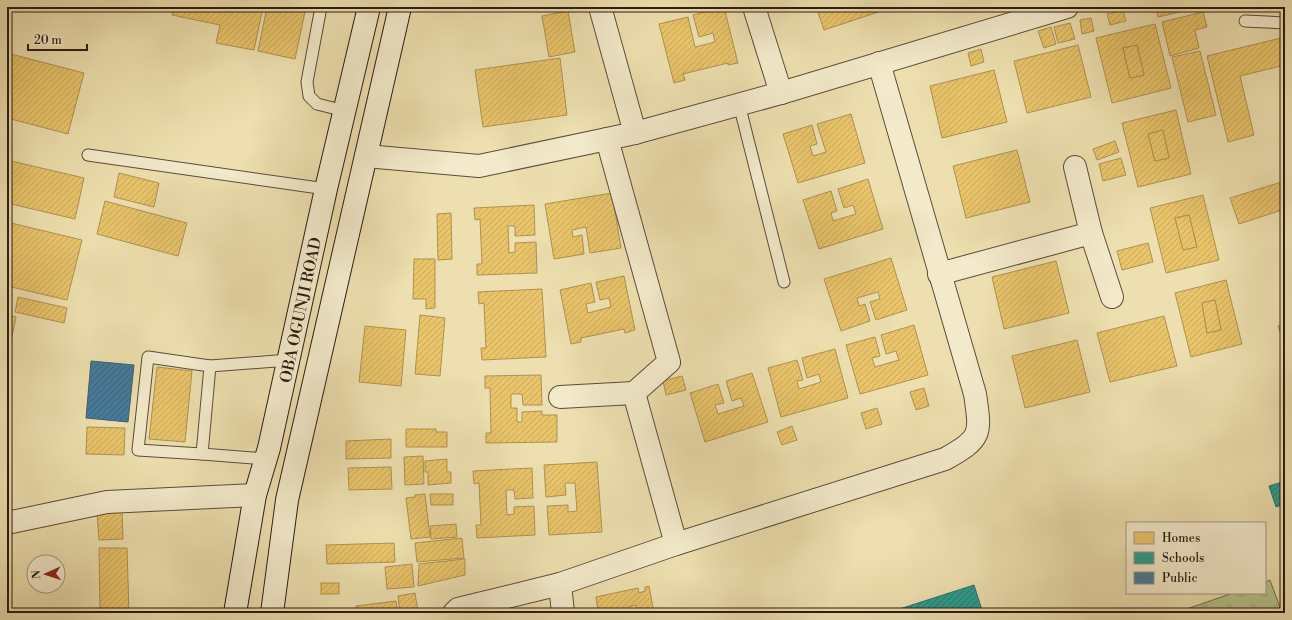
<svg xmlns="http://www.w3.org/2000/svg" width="1292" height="620" viewBox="0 0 1292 620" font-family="'Libre Bodoni',serif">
<defs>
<pattern id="grass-tufts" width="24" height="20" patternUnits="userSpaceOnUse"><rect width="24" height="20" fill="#b5c28c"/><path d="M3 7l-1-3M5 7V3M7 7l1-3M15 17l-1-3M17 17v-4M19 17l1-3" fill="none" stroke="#9ca678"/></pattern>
<pattern id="homes-hatch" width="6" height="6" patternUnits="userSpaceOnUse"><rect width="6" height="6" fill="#e9c46a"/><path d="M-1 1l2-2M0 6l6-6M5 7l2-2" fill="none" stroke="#c8a85b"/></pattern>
<pattern id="schools-hatch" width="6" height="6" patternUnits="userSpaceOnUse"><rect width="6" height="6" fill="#2a9d8f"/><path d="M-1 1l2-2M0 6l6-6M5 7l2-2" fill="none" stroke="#247f74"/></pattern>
<pattern id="public-hatch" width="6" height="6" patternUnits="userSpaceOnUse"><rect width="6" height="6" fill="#457b9d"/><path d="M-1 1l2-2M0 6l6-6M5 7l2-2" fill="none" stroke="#3a647f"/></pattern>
</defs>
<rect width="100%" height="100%" fill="#eddfaf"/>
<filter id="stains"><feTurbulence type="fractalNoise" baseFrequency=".005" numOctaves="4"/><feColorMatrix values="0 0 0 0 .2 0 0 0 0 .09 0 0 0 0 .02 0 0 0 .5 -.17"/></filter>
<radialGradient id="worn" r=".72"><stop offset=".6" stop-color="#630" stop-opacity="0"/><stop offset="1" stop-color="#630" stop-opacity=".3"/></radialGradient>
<!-- grass -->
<path fill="url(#grass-tufts)" stroke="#706e50" d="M1270,580l12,33h-107l58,-20h32v-11z"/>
<!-- homes -->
<g fill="url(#homes-hatch)" stroke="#b09150" fill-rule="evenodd">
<path d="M174,7h89l-9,43 -38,-7 4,-18 -48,-10z"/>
<path d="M267,7h39l-11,52 -37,-8z"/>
<path d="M724,7l14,56 -10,2v-2l-45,11 2,6 -11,3 -15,-59 29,-7 7,30 20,-5 -2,-9 -14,4 -6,-22z"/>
<path d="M816,7h73l1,1 -66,22z"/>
<path d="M1156,7h39l1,1 -38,9z"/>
<path d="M1123,10l3,11 -16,4 -3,-11z"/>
<path d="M568,11l7,41 -26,5 -7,-41z"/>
<path d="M1203,12l4,15 -12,3 4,18 -29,8 -8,-34z"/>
<path d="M1091,18l3,13 -12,3 -2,-14z"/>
<path d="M1070,23l5,16 -17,4 -4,-16z"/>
<path d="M1155,24l16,64 -59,15 -16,-65zM1137,45l7,30 -14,3 -7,-30z"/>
<path d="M1051,27l5,17 -12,4 -6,-17z"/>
<path d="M1285,37v28l-45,11 14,59 -26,7 -21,-86z"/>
<path d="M1078,45l13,52 -64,16 -13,-52z"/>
<path d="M1137,45l7,30 -14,3 -7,-30z"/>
<path d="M981,49l3,13 -13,4 -3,-13z"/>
<path d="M1200,51l16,64 -28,7 -16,-65z"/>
<path d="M7,53l77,20 -16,61 -61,-16z"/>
<path d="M560,58l7,57 -84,12 -8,-57z"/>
<path d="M994,70l13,52 -65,16 -12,-52z"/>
<path d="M1176,110l15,64 -53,13 -16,-64zM1163,130l6,28 -14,3 -7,-27z"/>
<path d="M851,114l14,49 -67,20 -15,-49 29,-9 5,19 -7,2 3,10 13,-4 -9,-28z"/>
<path d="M1163,130l6,28 -14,3 -7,-27z"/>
<path d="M1115,141l4,11 -22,8 -4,-11z"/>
<path d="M1017,150l13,52 -64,16 -13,-52z"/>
<path d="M1121,158l5,17 -23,6 -4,-17z"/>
<path d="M7,160l77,18 -9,41 -68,-16z"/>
<path d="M119,173l40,10 -5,24 -40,-10z"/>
<path d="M868,179l15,50 -64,20 -16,-49 28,-9 6,20 -6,2 2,8 23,-7 -3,-9 -9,3 -6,-19z"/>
<path d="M1285,181v28l-46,15 -9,-26z"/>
<path d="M612,193l9,55 -31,5 -4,-26 -14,3 1,7 9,-2 2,19 -30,5 -9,-55z"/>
<path d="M1203,195l16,65 -53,13 -16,-65zM1189,215l8,32 -14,3 -8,-32z"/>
<path d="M105,201l82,22 -9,33 -81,-22z"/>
<path d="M534,205l1,30 -20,1v-10h-7l1,27 6,-1v-9l21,-1 1,31 -60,2v-11h5l-2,-45 -5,1 -1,-12z"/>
<path d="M451,213l1,46 -14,1 -1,-46z"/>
<path d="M1189,215l8,32 -14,3 -8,-32z"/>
<path d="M7,222l75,18 -15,60 -60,-14z"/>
<path d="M1148,243l5,19 -31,8 -5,-19z"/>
<path d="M891,258l16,52 -31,10 -6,-18 10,-3 -2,-7 -21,6 2,8 6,-2 5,17 -29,10 -17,-52z"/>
<path d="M414,259h21v49l-9,1v-10h-13z"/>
<path d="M1056,261l13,52 -65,16 -12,-52z"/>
<path d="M624,276l11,54 -10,3 -1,-4 -43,9v4l-10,2 -11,-54 31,-7 4,19 -9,2 2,9 23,-6 -2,-9 -9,2 -4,-18z"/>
<path d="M1226,280l16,64 -51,13 -16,-64zM1215,300l6,30 -14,3 -5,-30z"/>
<path d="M542,289l4,68 -64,3 -1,-12h5l-2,-45 -5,1 -1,-12z"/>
<path d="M18,297l49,11 -3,15 -49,-11z"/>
<path d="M1215,300l6,30 -14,3 -5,-30z"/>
<path d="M7,315l9,2 -8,39h-1z"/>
<path d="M420,315l25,3 -5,58 -25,-2z"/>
<path d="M1164,316l13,50 -67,16 -13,-49z"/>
<path d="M1285,324v23l-7,-21z"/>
<path d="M914,325l14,50 -68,19 -14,-49 29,-8 5,19 -8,2 3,9 24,-7 -3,-9 -10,3 -5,-19z"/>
<path d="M365,326l41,4 -5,56 -42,-4z"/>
<path d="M1077,340l13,52 -65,16 -13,-52z"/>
<path d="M835,349l13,49 -67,19 -13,-49 29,-8 6,20 -6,1 2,8 22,-7 -2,-8 -12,4 -5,-20z"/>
<path d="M157,367l35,4 -7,71 -36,-3z"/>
<path d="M752,373l16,49 -63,20 -15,-49 28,-9 6,19 -9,2 3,9 26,-8 -3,-8 -9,3 -6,-20z"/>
<path d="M541,375l1,30h-19l-1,-11h-11v14h6v14h5v-10l20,-1v4h15v27l-71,1v-10h5l-1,-45h-5v-12z"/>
<path d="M682,376l4,14 -20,5 -3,-14z"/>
<path d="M924,388l5,18 -13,4 -6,-18z"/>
<path d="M877,408l5,16 -16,5 -5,-16z"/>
<path d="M792,426l5,14 -15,5 -5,-13z"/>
<path d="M87,427l38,1 -1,27 -38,-1z"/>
<path d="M406,429h30v3h11v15h-41z"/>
<path d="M391,439v19l-45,1v-18z"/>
<path d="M423,456l1,28 -19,1 -1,-28z"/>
<path d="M447,459v13h4v11l-23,2v-13h-3v-11z"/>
<path d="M597,462l5,70 -53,3 -2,-29 21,-1v7l9,-1 -2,-28h-10l1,12 -20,2 -2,-32z"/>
<path d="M391,467l1,22 -43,1 -1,-22z"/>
<path d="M532,468l1,30 -18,1 -1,-9h-8l1,25 7,-1v-7l20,-1 1,29 -58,3 -1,-13h5l-2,-42 -5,1 -1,-13z"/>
<path d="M425,494l5,43 -19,2 -5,-41 9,-1v-2z"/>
<path d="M430,494h23v11h-22z"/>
<path d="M122,511l1,28 -24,1 -2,-27z"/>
<path d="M456,524l1,13 -26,2 -1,-13z"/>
<path d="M462,538l2,20 -47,4 -2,-19z"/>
<path d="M394,543l1,19 -68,2 -1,-19z"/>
<path d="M99,548h28l2,65h-29z"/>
<path d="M465,559v16l-47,11 1,-22z"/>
<path d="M412,564l2,23 -27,2 -2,-22z"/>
<rect x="321" y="583" width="18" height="11"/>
<path d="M649,586l5,27h-17l-1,-8 -8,2 1,6h-25l-1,-4 -5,1 -2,-13 42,-9 1,5 6,-2v-4z"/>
<path d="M415,593l3,19 -18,1 -2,-17z"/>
<path d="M396,601l2,12h-41l-1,-7z"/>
</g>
<!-- schools -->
<g fill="url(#schools-hatch)" stroke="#2b766a">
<path d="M1285,481v23l-9,3 -7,-21z"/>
<path d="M974,585l9,28h-96z"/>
</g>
<!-- public -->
<path fill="url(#public-hatch)" stroke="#3e5e74" d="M91,361l43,4 -6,57 -42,-4z"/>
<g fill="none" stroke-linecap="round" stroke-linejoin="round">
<!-- service casing -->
<g stroke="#5c4c3b" stroke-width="13">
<g id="service">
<path d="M321,7l-14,75 2,14 8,8 28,7"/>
<path d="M1245,21l40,2"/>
<path d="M739,104l45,178"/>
<path d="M88,155l238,34"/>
<path d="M202,454l-64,-4 10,-93 62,9"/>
<path d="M266,459l-64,-5 8,-88 79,-6"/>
</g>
</g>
<!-- minor casing -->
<g stroke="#5c4c3b" stroke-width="24">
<g id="minor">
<path d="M600,7l35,126"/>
<path d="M754,7l27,86"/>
<path d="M607,139l62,223 -35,31"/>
<path d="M366,156l113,10 128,-27 28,-6 146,-40 286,-86"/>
<path d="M1075,167l16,66 21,64"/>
<path d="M939,274l152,-41"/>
<path d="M560,397l74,-4 42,151"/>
<path d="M7,523l100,-21 148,-7"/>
<path d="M560,584l3,29"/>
<path d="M454,613l4,-4 102,-25 116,-40 269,-85c37,-21 36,-24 30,-65l-96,-331"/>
</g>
</g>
<!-- secondary casing -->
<g stroke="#2c1b14" stroke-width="24">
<g id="secondary">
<path d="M235,613l20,-118 14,-47 57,-259 43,-182"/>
<path d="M272,613l15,-113 113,-493"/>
</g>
</g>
<!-- service -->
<use href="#service" stroke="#f3eacb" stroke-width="11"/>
<!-- minor -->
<use href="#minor" stroke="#f3eacb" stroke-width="22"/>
<!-- secondary -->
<use href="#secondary" stroke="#f3eacb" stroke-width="22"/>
</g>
<g text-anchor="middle" stroke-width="4" stroke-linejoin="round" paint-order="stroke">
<!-- street labels -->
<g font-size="16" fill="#2c1b14" stroke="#f3eacb">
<text transform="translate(300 310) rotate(-78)" y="6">OBA OGUNJI ROAD</text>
</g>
</g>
<!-- margin -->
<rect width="1292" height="620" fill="none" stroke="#eddfaf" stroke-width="24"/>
<rect x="8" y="8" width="1276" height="604" fill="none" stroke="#2c1b14" stroke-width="2"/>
<rect x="12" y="12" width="1268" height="596" fill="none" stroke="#2c1b14"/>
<!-- legend -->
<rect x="1126" y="522" width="140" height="72" fill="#f3eacb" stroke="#a39782"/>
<rect x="1134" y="532" width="20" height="12" fill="#e9c46a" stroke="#a39782"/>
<text x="1162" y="542" font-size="12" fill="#2c1b14">Homes</text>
<rect x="1134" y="552" width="20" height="12" fill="#2a9d8f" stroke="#a39782"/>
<text x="1162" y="562" font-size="12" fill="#2c1b14">Schools</text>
<rect x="1134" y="572" width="20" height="12" fill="#457b9d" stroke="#a39782"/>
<text x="1162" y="582" font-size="12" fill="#2c1b14">Public</text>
<!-- north arrow -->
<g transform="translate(46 574) rotate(267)"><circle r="19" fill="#f3eacb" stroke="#a39782"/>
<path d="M0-3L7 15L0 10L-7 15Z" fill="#8f2418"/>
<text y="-6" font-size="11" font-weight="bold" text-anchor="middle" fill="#2c1b14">N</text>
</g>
<!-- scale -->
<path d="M28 44v6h59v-6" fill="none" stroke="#2c1b14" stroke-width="2"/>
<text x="34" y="44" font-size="12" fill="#2c1b14" stroke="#f3eacb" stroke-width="3" paint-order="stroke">20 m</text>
<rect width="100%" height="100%" filter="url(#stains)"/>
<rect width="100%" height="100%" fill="url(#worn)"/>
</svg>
